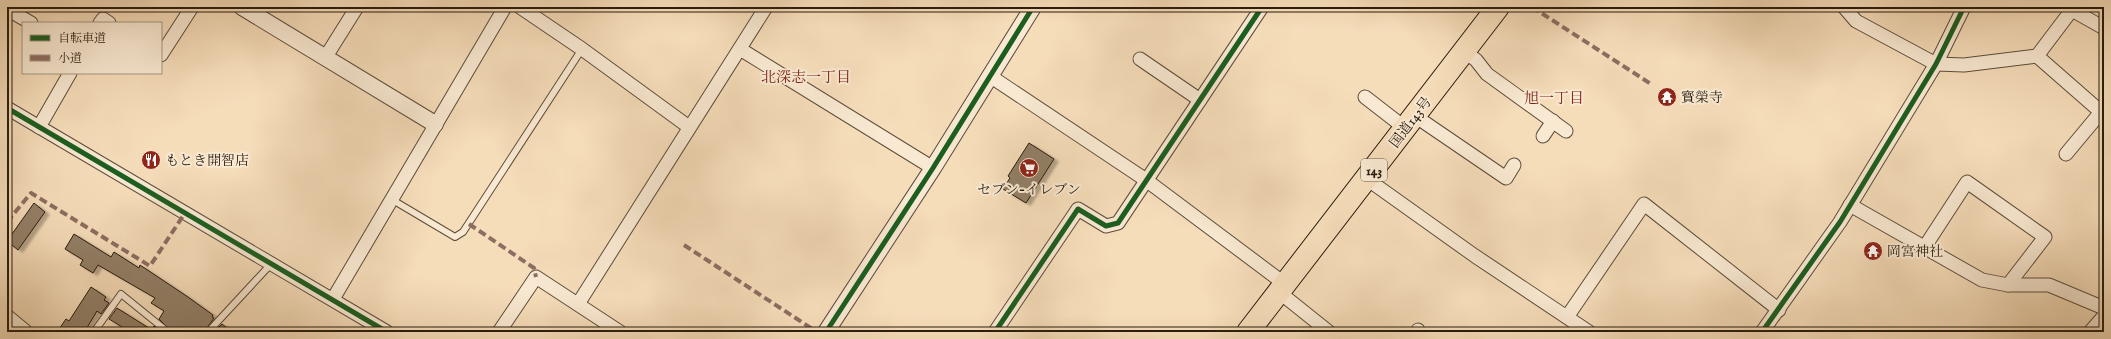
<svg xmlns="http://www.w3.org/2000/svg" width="2111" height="339" viewBox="0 0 2111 339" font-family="'IM FELL English','Noto Serif JP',serif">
<defs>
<filter id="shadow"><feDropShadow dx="4.5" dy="2.5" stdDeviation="1" flood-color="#0004"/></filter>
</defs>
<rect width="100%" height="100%" fill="#f6ddba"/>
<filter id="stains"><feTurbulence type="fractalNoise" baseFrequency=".005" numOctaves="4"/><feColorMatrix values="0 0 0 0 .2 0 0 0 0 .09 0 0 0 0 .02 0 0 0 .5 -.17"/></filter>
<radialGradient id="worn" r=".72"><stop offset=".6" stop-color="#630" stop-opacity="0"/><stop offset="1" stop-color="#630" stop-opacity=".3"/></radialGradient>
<!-- building -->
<g fill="#938068" stroke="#281c0f" filter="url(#shadow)">
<path d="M1029,143l25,16 -28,44 -23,-14 7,-11 -2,-2z"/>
<path d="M34,203l11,9 -27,38 -11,-9z"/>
<path d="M74,234l37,23 3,-5 25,16 1,-3 48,32 25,18 -1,2 2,1 -10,14h-32l-13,-13 5,-8 -13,-8 4,-5 -57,-33 -5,8 -13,-8 3,-5 -18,-11z"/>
<path d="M91,287l15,10 -2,3 5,3 -8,11 -4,-3 -12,20 1,1h-29l9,-13 3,2z"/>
<path d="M117,308l35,22 2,-4 7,6h-42l3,-5 -13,-8z"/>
<path d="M222,324l11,8h-19z"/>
</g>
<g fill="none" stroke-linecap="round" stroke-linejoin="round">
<!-- service casing -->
<g stroke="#5c4c3a" stroke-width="8">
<g id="service">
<path d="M391,199l64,38 8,-5 119,-183"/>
<path d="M94,332l27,-38 47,38"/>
<path d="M208,332l64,-69"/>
</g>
</g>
<!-- minor casing -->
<g stroke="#5c4c3a" stroke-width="15">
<g id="minor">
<path d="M520,7l62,42 107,78"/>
<path d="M1844,7l12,14 80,43 28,1 73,-9 37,-49"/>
<path d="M7,9l24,14"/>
<path d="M2072,10l32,18"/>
<path d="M100,23l3,-4 6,4"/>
<path d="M740,49l193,119"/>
<path d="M1464,51l12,9 11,14 79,57"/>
<path d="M161,55l31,-48"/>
<path d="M2037,56l64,56 -35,42"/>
<path d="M325,58l32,-51"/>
<path d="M1140,59l60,41"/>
<path d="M990,76l156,104 139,104"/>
<path d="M1365,97l40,31"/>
<path d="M7,108l380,224"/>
<path d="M1415,116l91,62 8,-13"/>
<path d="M39,127l31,-54"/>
<path d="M1543,136l10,-15"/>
<path d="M1367,179l108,77 114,76"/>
<path d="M1850,205l132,75 26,5h41l55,23"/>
<path d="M1924,248l43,-66 78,55 -37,48"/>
<path d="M1279,292l50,40"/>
<path d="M333,299l172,-292"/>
<path d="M578,304l188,-297"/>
<path d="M1567,317l77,-113 135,106"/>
<path d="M499,332l37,-55 84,55"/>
<path d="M995,332l83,-123 28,17 12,-3 144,-216"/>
<path d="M1417,332l1,-2"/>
<path d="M1762,332l78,-110 96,-158 28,-57"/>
<path d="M2090,332l14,-16"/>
</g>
</g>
<!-- tertiary casing -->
<g stroke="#5c4c3a" stroke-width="18">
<g id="tertiary">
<path d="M242,7l193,117"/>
<path d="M7,318l17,14"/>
<path d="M826,332l107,-164 100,-161"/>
</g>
</g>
<!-- trunk casing -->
<g stroke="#281c0f" stroke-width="24">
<path id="trunk" d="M1248,332l250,-325"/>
</g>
<!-- service -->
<use href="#service" stroke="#f9e9d2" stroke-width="6"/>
<!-- minor -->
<use href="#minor" stroke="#f9e9d2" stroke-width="13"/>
<!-- tertiary -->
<use href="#tertiary" stroke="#f9e9d2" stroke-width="16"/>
<!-- trunk -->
<use href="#trunk" stroke="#f6ddba" stroke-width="22"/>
<!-- quiet -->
<g stroke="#8d6e63" stroke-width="4" stroke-dasharray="8 4" stroke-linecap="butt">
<path d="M1532,7l119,77"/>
<path d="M7,222l24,-29 119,73 35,-53"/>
<path d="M469,224l65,44 2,9"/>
<path d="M684,245l133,87"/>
</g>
<!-- cycleway casing -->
<g stroke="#f9e9d2" stroke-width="8">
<g id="cycleway">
<path d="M7,108l380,224"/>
<path d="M826,332l107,-164 100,-161"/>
<path d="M995,332l83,-123 28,17 12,-3 144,-216"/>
<path d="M1762,332l78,-110 96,-158 28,-57"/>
</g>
</g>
<!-- cycleway -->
<use href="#cycleway" stroke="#1b5e20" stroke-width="5"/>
</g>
<!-- icons -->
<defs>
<g id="temple-disc" transform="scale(1)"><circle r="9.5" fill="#8f2418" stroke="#f9e9d2"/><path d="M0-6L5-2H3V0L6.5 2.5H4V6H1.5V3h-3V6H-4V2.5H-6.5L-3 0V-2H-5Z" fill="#fff"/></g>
<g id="restaurant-disc" transform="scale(1)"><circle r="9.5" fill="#8f2418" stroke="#f9e9d2"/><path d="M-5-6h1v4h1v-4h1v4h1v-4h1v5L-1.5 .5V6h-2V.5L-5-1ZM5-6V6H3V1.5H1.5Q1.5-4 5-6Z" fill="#fff"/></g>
<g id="supermarket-disc" transform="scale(1)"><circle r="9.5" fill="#8f2418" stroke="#f9e9d2"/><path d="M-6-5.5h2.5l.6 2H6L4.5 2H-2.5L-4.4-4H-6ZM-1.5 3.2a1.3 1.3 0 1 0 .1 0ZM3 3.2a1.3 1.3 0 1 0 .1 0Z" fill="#fff"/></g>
</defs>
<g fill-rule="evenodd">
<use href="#temple-disc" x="1667" y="97"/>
<use href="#restaurant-disc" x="151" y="160"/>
<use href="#supermarket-disc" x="1029" y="168"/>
<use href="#temple-disc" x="1873" y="251"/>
</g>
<g text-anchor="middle" stroke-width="4" stroke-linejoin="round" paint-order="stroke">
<!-- shield labels -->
<rect fill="#f9e9d2" stroke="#675a4a" stroke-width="1" x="1361" y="159" width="26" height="22" rx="3"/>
<g font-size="13" font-weight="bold" fill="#281c0f">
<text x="1374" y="175">143</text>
</g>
<!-- poi labels -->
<g font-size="14" fill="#281c0f" stroke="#f9e9d2" text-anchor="start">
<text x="1681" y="102">寳榮寺</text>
<text x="165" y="165">もとき開智店</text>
<text x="1029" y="194" text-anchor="middle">セブン-イレブン</text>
<text x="1887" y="256">岡宮神社</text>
</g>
<!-- street labels -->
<g font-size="14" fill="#281c0f" stroke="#f9e9d2">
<text transform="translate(1410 122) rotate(-53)" y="5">国道143号</text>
</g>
<!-- neighbourhood labels -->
<g font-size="15" fill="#7a1f14" stroke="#f9e9d2">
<text x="806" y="82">北深志一丁目</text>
<text x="1554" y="103">旭一丁目</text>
</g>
</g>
<!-- margin -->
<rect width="2111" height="339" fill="none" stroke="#f6ddba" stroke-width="24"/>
<rect x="8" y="8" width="2095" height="323" fill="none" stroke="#281c0f" stroke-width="2"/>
<rect x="12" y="12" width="2087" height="315" fill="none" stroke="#281c0f"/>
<!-- legend -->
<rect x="22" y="22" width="140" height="52" fill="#f9e9d2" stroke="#a59784"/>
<rect x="30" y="35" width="20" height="6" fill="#1b5e20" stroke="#a59784"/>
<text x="58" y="42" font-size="12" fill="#281c0f">自転車道</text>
<rect x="30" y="55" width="20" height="6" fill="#8d6e63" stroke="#a59784"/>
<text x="58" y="62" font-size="12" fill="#281c0f">小道</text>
<rect width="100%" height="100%" filter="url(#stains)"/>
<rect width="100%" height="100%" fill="url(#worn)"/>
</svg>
